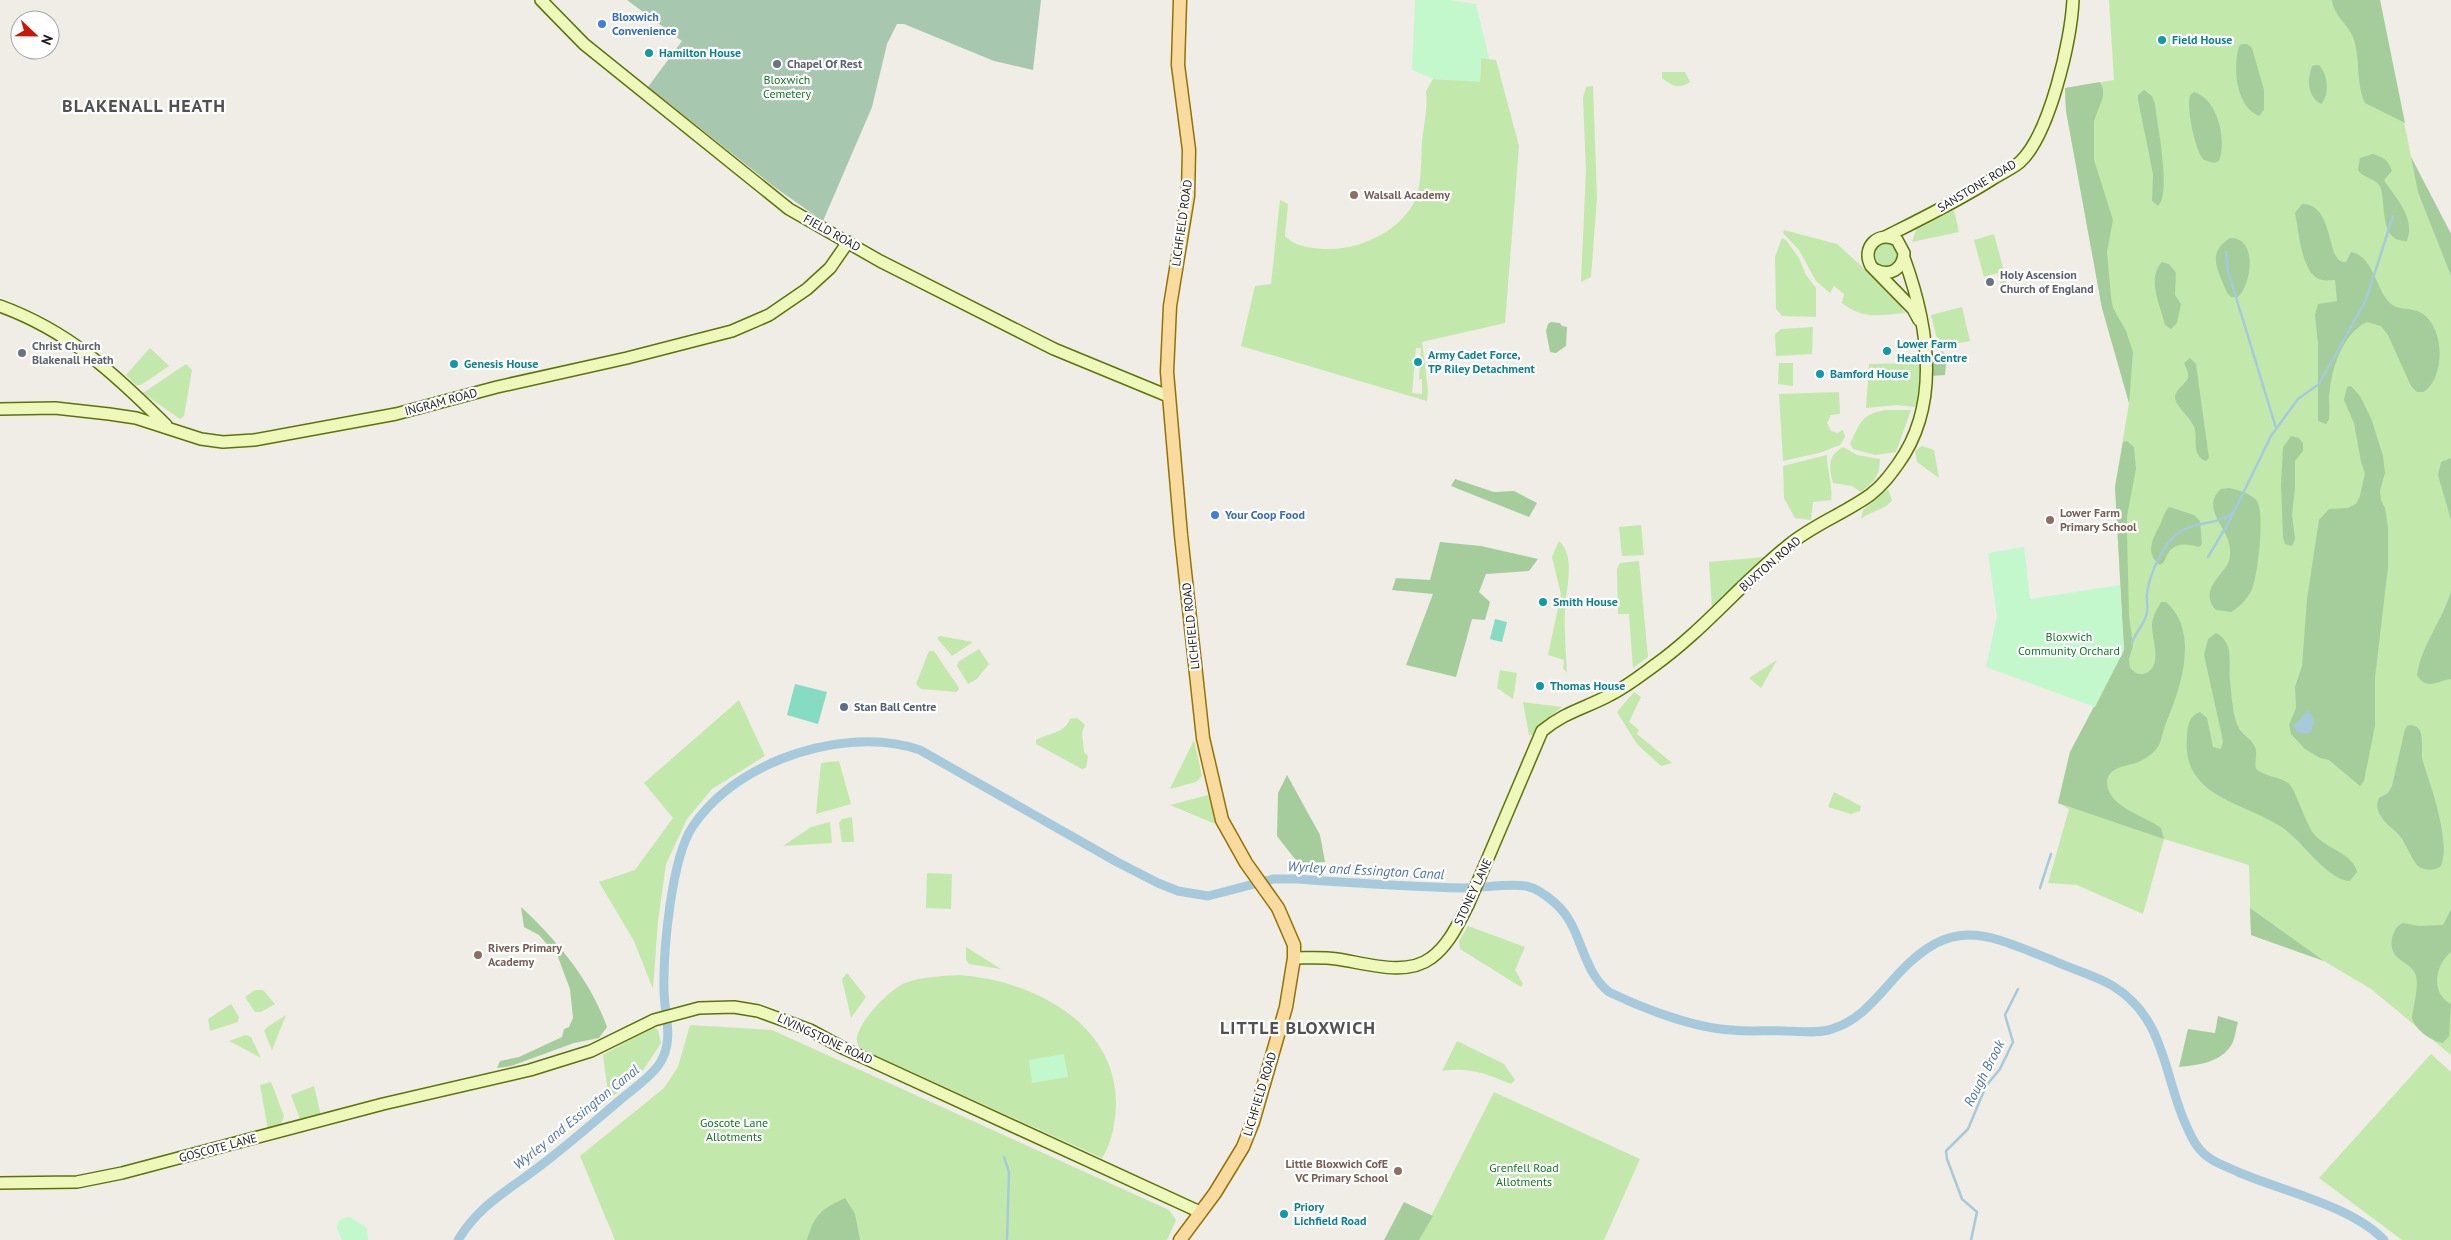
<svg xmlns="http://www.w3.org/2000/svg" width="2451" height="1240" viewBox="0 0 2451 1240" font-family="'PT Sans',sans-serif">
<rect width="100%" height="100%" fill="#efede5"/>
<!-- grass -->
<g fill="#c3e8ac" fill-rule="evenodd">
<path d="M2109,0h271l31,157 40,77v821l-80,-66 -47,-28 -73,-26 -2,-70 -85,-26 -21,75 -66,-29 -29,-2 21,-74 -11,-6 12,-51 54,-102 -9,-163 14,-84 -27,-95 -36,-197 -1,-23 49,-8z"/>
<path d="M1481,58l15,2 23,86 -14,177 -83,19 6,49 -1,10 -186,-55 14,-60 16,-2 9,-84 8,4 -3,32c10,11 30,13 43,13 32,1 75,-19 88,-51 6,-17 5,-39 6,-57 2,-16 6,-34 4,-50l7,-12 47,2zM1416,348h5l-2,31h3v15l-10,-1z"/>
<path d="M1662,72h23l5,10c-12,8 -17,4 -28,-4z"/>
<path d="M1593,86l4,112 -6,79 -10,5 5,-112 -3,-72 3,-11z"/>
<path d="M1954,210l5,22 -47,10 4,-12z"/>
<path d="M1784,230l53,14 55,50 13,19c-26,2 -41,7 -63,-10l2,-9 -10,-8 -4,7 -14,-12 -17,-31 -16,-17z"/>
<path d="M1994,234l13,49 -6,2 -4,-12 -13,4 -10,-37z"/>
<path d="M1782,238l4,2 13,18 7,17 10,13v29l-34,-1 -6,-7 -1,-52z"/>
<circle cx="1886" cy="255" r="13"/>
<path d="M1962,307l8,34 -31,6 -8,-32z"/>
<path d="M1813,327l-1,27 -36,2 -1,-22 6,-5z"/>
<path d="M150,348l19,18 -28,19h-5l-10,-10z"/>
<path d="M1779,363h14v23l-15,-2z"/>
<path d="M1921,363l-5,44 -19,-2 -31,3 3,-44z"/>
<path d="M186,364l6,6 -8,46 -4,3 -37,-26z"/>
<path d="M1839,392l1,22 -9,1 -4,8 4,8 6,2 6,-3 2,7 -5,8 -21,8 -36,8 -4,-67z"/>
<path d="M1886,410h25l-15,42 -21,3 -22,-6 -3,-5c10,-21 11,-30 36,-34z"/>
<path d="M1922,446l12,4 5,28 -22,-16 -2,-11z"/>
<path d="M1843,447l14,8 23,4c-1,18 -5,22 -19,33l-9,-6 -19,-3c-4,-16 -6,-27 10,-36z"/>
<path d="M1827,455c0,16 6,30 4,45l-18,2 -2,18 -16,-2 -11,-20 -1,-32z"/>
<path d="M1888,489l4,11c-6,10 -22,11 -31,19l2,-9z"/>
<path d="M1641,525l3,30 -22,1 -3,-29z"/>
<path d="M1559,541c17,15 7,48 6,68 -1,21 1,43 2,64l-4,-5 1,-8 -16,-5 13,-61 -9,-37z"/>
<path d="M1765,557l-53,51 -3,-46z"/>
<path d="M1639,561l9,96 -15,11 -4,-54h-11l-1,-45 3,-6z"/>
<path d="M940,636l33,6 -21,14 -15,-18z"/>
<path d="M979,649l10,15 -12,15 -9,5 -11,-18 1,-4z"/>
<path d="M929,651h5l25,37 -2,4 -36,-3 -5,-5z"/>
<path d="M1777,660l-16,28 -12,-10z"/>
<path d="M1500,670l17,3 -4,26 -16,-11z"/>
<path d="M1634,692l7,5 -12,25 10,8 -2,4 35,29 -11,3 -24,-22 -20,-32z"/>
<path d="M739,700l26,56 -53,33 -25,30 -21,45 -8,57 -5,68 -19,-48 -35,-59 36,-12 38,-52 -29,-35z"/>
<path d="M1523,702l39,5 -26,21 -3,7h-4z"/>
<path d="M1077,718l8,7 -3,8 2,19 4,4 -2,12 -4,1 -46,-25v-4c12,-7 28,-6 34,-21z"/>
<path d="M1194,740l8,36 -6,6 -26,7z"/>
<path d="M839,761l12,43 -35,10 5,-51z"/>
<path d="M1834,792l27,14 -1,5 -9,3 -23,-7z"/>
<path d="M1208,795l10,28h-5l-43,-18z"/>
<path d="M852,817l2,25h-12l-3,-19 3,-4z"/>
<path d="M830,822l2,21 -49,3 28,-19z"/>
<path d="M927,873l25,1 -1,35 -25,-1z"/>
<path d="M1468,926l57,21 -10,23 8,14 -2,3 -61,-38 -1,-8z"/>
<path d="M966,947l35,22 -32,-5 -3,-4z"/>
<path d="M847,973l19,24 -15,21 -9,-39z"/>
<path d="M959,975c71,5 156,46 157,127 0,18 -4,41 -14,56l-243,-110c-1,-4 -3,-7 -2,-11 3,-17 32,-47 48,-54 16,-6 36,-7 54,-8z"/>
<path d="M255,990h8l12,14 -14,8h-6l-10,-15z"/>
<path d="M231,1004l8,13 -1,5 -28,9 -2,-12z"/>
<path d="M286,1015l-14,35 -8,-19 2,-3z"/>
<path d="M690,1025l82,5 397,180 7,10 -9,20h-552l-35,-84 84,-68 14,-21z"/>
<path d="M653,1027l5,3 3,13 -17,26 -35,31 -6,-45z"/>
<path d="M246,1035l5,2 10,21 -32,-17z"/>
<path d="M1457,1041l47,23 11,16 -4,4c-24,-10 -43,-17 -69,-13z"/>
<path d="M2431,1054l20,18v168h-49l-83,-62z"/>
<path d="M271,1082l13,34 -4,10 -12,4 -8,-45z"/>
<path d="M314,1086l7,30 -16,4 -5,-1 -9,-24z"/>
<path d="M1494,1092l146,67 -36,81h-185z"/>
</g>
<!-- forest -->
<g fill="#a4cd9b">
<path d="M2332,0h48l25,123 -40,-20c-10,-23 -4,-44 -12,-66 -6,-14 -19,-21 -21,-37z"/>
<path d="M2242,44h5l5,4 12,42v20l-5,6c-24,-10 -26,-49 -20,-70z"/>
<path d="M2315,65h4c9,9 11,30 2,39 -14,-8 -14,-24 -9,-38z"/>
<path d="M2100,82l3,7v8l-9,24v39l19,60 -6,32 4,45 2,11 13,23 7,21 -4,51 -27,-95 -36,-197 -1,-23z"/>
<path d="M2144,90l8,6 3,8c2,20 17,90 3,102l-6,-5 1,-27 -15,-74v-5z"/>
<path d="M2194,92c24,7 33,49 25,69l-5,2 -10,-3c-9,-8 -18,-53 -14,-65z"/>
<path d="M2373,154c10,3 15,6 19,17l-8,9c11,18 32,37 23,61 -29,1 -20,-36 -27,-55 -6,-8 -17,-8 -22,-16l2,-12z"/>
<path d="M2411,157l40,77v42l-33,-84z"/>
<path d="M2302,204c34,0 23,61 44,58l5,-10c22,4 24,35 38,50 9,10 23,4 34,12 22,15 22,63 1,78h-7l-6,-6 -23,-51 -7,-9 -14,-4c-23,11 -34,42 -37,66 -2,10 0,21 -1,31l-3,5 -8,-3v-77l-3,-29 3,-11 19,-3 -2,-21c-4,0 -9,1 -13,0 -21,-4 -23,-50 -27,-67z"/>
<path d="M2230,238c28,-1 22,46 8,59h-7l-4,-4c-8,-22 -22,-39 3,-55z"/>
<path d="M2162,262l7,2 7,9 -1,22 6,9 -4,19 -6,6 -6,-4c-4,-19 -19,-46 -3,-63z"/>
<path d="M1551,322l9,1 2,3 5,1 -1,19 -10,7 -6,-1 -4,-21 2,-7z"/>
<path d="M1943,351l3,13 -1,11 -14,1 1,-20z"/>
<path d="M2190,358l6,6 13,94 -3,3c-14,-5 -9,-20 -11,-31 -3,-13 -20,-23 -20,-33 1,-10 15,-14 13,-23 0,-4 -3,-8 -4,-11z"/>
<path d="M2351,386l9,10 11,22 12,38 2,17 -5,18 1,9 4,8 3,20v39l-13,111v48l-11,55 -4,5 -31,-26 -9,-2 -15,-9 -14,-15 -2,-9 7,-17 -1,-21 7,-21 5,-67 12,-79 10,-11 19,-1 8,-4 4,-8 5,-23 -4,-11 -7,-39 -10,-23 3,-13z"/>
<path d="M2291,436l8,2 4,5v8l-8,10v27l-3,27 3,24 -3,7 -7,-2 -2,-7 -2,-52 2,-38z"/>
<path d="M2127,441l7,6 2,22 -9,47v16l2,83 4,31 -4,13 1,9c5,4 7,7 13,6 22,-6 8,-36 9,-50 1,-8 5,-15 9,-22h5c34,30 15,85 0,121 -4,8 -3,17 -9,25 -3,5 -15,13 -21,15 -11,3 -29,5 -29,20 1,24 38,33 54,45l3,11 -106,-36 12,-51 54,-102 -9,-163 8,-45z"/>
<path d="M2451,458v62l-13,-45 3,-13z"/>
<path d="M1455,479l39,13 20,-1 23,12 -8,14 -78,-31z"/>
<path d="M2229,488c9,2 22,5 28,13 8,12 1,74 -5,88 -4,10 -13,18 -21,23l-15,-2c-18,-20 7,-34 13,-49 1,-3 1,-7 1,-11 0,-22 -31,-41 -9,-61z"/>
<path d="M2169,507l25,8 6,6 2,23 -3,3c-10,-3 -23,-5 -30,5 -4,5 -3,10 -9,13 -15,-11 -8,-26 0,-40 3,-6 4,-13 9,-18z"/>
<path d="M1440,542l41,4 57,13 -9,12 -43,3 -7,18 11,10 -5,18 -13,-1 -16,58 -50,-12 27,-71 -41,-4 4,-12 34,2z"/>
<path d="M2451,591v88c-14,2 -25,12 -34,-4 4,-30 26,-55 34,-84z"/>
<path d="M2216,633c19,10 12,30 14,48 2,15 2,36 10,49 4,6 11,8 15,17 3,7 -1,15 1,22 9,8 22,7 32,14 7,4 17,40 26,51 12,15 39,19 43,38l-7,9c-23,-1 -47,-39 -67,-53 -40,-27 -102,-30 -96,-92 1,-12 2,-20 13,-24l7,6 6,29 8,2 2,-8 -19,-86 4,-16z"/>
<path d="M2408,725c21,-1 11,26 15,37 8,24 28,81 18,104 -5,5 -19,5 -24,-1 -6,-7 -11,-22 -18,-30 -5,-6 -14,-11 -18,-19 -4,-5 -5,-12 -2,-18l9,-5 4,-7 13,-57z"/>
<path d="M1287,775l33,60 5,27 -27,1 -21,-27 1,-43z"/>
<path d="M521,907c35,32 70,74 86,120l-8,11 -25,5 -63,23 -14,2 3,-7 19,-4 43,-20 2,-8 5,-2 4,-9 -3,-29 -12,-32 -19,-22 -15,-8z"/>
<path d="M2250,908l74,53 -73,-26z"/>
<path d="M2451,909v43c-16,13 -21,41 0,52l-2,32 -6,7c-12,-2 -27,-13 -31,-24 1,-13 7,-31 4,-43 -4,-16 -28,-13 -24,-38 2,-7 4,-12 11,-15l16,3 24,-1z"/>
<path d="M2218,1016l20,6c-2,7 -3,16 -6,22 -11,19 -34,21 -53,23l9,-38 27,4z"/>
<path d="M845,1198l10,16 5,26h-53c7,-26 15,-31 38,-42z"/>
<path d="M1404,1202l29,14 -14,24h-35z"/>
</g>
<!-- cemetery -->
<path fill="#a7c7af" d="M627,0h414l-8,70 -39,-9 -90,-37h-7l-10,20 -15,63 -49,114 -50,-35 -125,-99 34,-46z"/>
<!-- park -->
<g fill="#c3f8cd">
<path d="M1415,0h34l27,4 13,54h-8l-1,24 -47,-3 -21,-9z"/>
<path d="M2024,547l6,52 90,-14 4,65 -29,57 -109,-40 11,-51 -9,-63z"/>
<path d="M1064,1054l4,23 -36,6 -3,-23z"/>
<path d="M350,1217l17,11 1,12h-26l-5,-11 1,-7 5,-4z"/>
</g>
<!-- pitch -->
<g fill="#85dcc3">
<path d="M1495,619l12,3 -5,20 -12,-3z"/>
<path d="M795,684l32,8 -9,32 -31,-9z"/>
</g>
<!-- water -->
<path fill="#a6cadb" d="M2309,710l5,12 -3,10 -5,2 -10,-3 -2,-6z"/>
<g fill="none" stroke-linecap="round" stroke-linejoin="round">
<!-- stream -->
<g stroke="#a6cadb" stroke-width="2.5">
<path d="M2226,252l2,19 48,157"/>
<path d="M2208,557l22,-37 41,-84 27,-37 21,-15 47,-84 27,-84"/>
<path d="M2132,643c3,-10 11,-17 14,-27 3,-7 0,-16 1,-23 3,-20 17,-53 36,-63 17,-9 30,-4 50,-17"/>
<path d="M2040,888l11,-34"/>
<path d="M1004,1157l5,15 -2,68"/>
<path d="M1971,1240l6,-28 -15,-13 -15,-40 -1,-8 22,-22 18,-43 14,-17 13,-27 -8,-27 13,-26"/>
</g>
<!-- canal -->
<path stroke="#a6cadb" stroke-width="9" d="M458,1240c22,-36 50,-49 82,-74 28,-21 54,-44 80,-66 13,-11 28,-21 38,-34 17,-24 7,-48 6,-74 -1,-40 7,-134 29,-166 21,-31 54,-53 88,-67 43,-17 96,-24 139,-9l197,112 41,21 20,8 30,5 65,-17h24c56,4 112,8 168,9 17,0 45,-5 61,-2 10,2 21,10 29,17 28,24 25,66 54,89 35,17 85,36 123,38 18,2 35,0 53,1 15,0 33,3 47,-2 30,-9 48,-36 69,-58 54,-56 87,-36 151,-11 19,9 43,15 61,26 50,31 50,82 70,132 6,14 12,30 25,39 9,7 20,10 30,15 44,19 114,34 146,68"/>
<!-- secondary casing -->
<g stroke="#5d7308" stroke-width="14">
<g id="secondary">
<path d="M541,0l43,44 205,165 91,52 174,88 114,47"/>
<path d="M1887,236c36,-18 73,-36 107,-58 8,-5 19,-10 26,-16 30,-28 51,-122 53,-162"/>
<path d="M1876,270c14,7 27,-1 28,-17l-7,-13c-19,-10 -36,8 -26,26l42,43 6,11"/>
<path d="M0,306c69,25 115,68 166,119"/>
<path d="M0,409l55,-1 54,6 27,4 65,21 22,3 31,-2 142,-26 101,-27 130,-29 105,-27 37,-16 38,-26 23,-21 18,-26"/>
<path d="M1294,958c15,0 29,-1 43,1 28,4 69,18 94,-1 18,-13 27,-34 37,-53l74,-174c23,-19 41,-22 66,-35 17,-8 32,-20 47,-31 49,-35 88,-84 135,-121 25,-20 55,-31 80,-49 12,-9 20,-20 28,-31 44,-61 30,-140 6,-206"/>
<path d="M0,1183l77,-1 45,-9 261,-69 147,-34 61,-19 63,-31 45,-12 35,-1 24,4 52,19 35,19 355,163"/>
</g>
</g>
<!-- primary casing -->
<g stroke="#947304" stroke-width="15">
<path id="primary" d="M1180,1240l35,-47 28,-46 10,-25 33,-115 8,-49v-13l-16,-37 -32,-45 -24,-43 -19,-82 -22,-203 -14,-163 3,-66 18,-110 1,-46 -11,-85 2,-65"/>
</g>
<!-- secondary -->
<use href="#secondary" stroke="#eef8ba" stroke-width="11"/>
<!-- primary -->
<use href="#primary" stroke="#f9dba0" stroke-width="12"/>
</g>
<!-- markers -->
<g fill="#3f7fe0" stroke="#fff" stroke-width="2">
<circle cx="602" cy="24" r="5"/>
<circle cx="1215" cy="515" r="5"/>
</g>
<g fill="#0f9aa8" stroke="#fff" stroke-width="2">
<circle cx="2162" cy="40" r="5"/>
<circle cx="649" cy="53" r="5"/>
<circle cx="1887" cy="351" r="5"/>
<circle cx="1418" cy="362" r="5"/>
<circle cx="454" cy="364" r="5"/>
<circle cx="1820" cy="374" r="5"/>
<circle cx="1543" cy="602" r="5"/>
<circle cx="1540" cy="686" r="5"/>
<circle cx="1284" cy="1214" r="5"/>
</g>
<g fill="#6b7280" stroke="#fff" stroke-width="2">
<circle cx="777" cy="64" r="5"/>
<circle cx="1990" cy="282" r="5"/>
<circle cx="22" cy="353" r="5"/>
</g>
<g fill="#8d6e63" stroke="#fff" stroke-width="2">
<circle cx="1354" cy="195" r="5"/>
<circle cx="2050" cy="520" r="5"/>
<circle cx="478" cy="955" r="5"/>
<circle cx="1398" cy="1171" r="5"/>
</g>
<circle fill="#5c6f8a" stroke="#fff" stroke-width="2" cx="844" cy="707" r="5"/>
<g text-anchor="middle" stroke-width="4.5" stroke-linejoin="round" paint-order="stroke">
<!-- shop labels -->
<g font-size="12" font-weight="bold" fill="#366cbe" stroke="#fff" text-anchor="start">
<text x="612" y="21">Bloxwich<tspan x="612" dy="14">Convenience</tspan></text>
<text x="1225" y="519">Your Coop Food</text>
</g>
<!-- culture labels -->
<g font-size="12" font-weight="bold" fill="#0d838f" stroke="#fff" text-anchor="start">
<text x="2172" y="44">Field House</text>
<text x="659" y="57">Hamilton House</text>
<text x="1897" y="348">Lower Farm<tspan x="1897" dy="14">Health Centre</tspan></text>
<text x="1428" y="359">Army Cadet Force,<tspan x="1428" dy="14">TP Riley Detachment</tspan></text>
<text x="464" y="368">Genesis House</text>
<text x="1830" y="378">Bamford House</text>
<text x="1553" y="606">Smith House</text>
<text x="1550" y="690">Thomas House</text>
<text x="1294" y="1211">Priory<tspan x="1294" dy="14">Lichfield Road</tspan></text>
</g>
<!-- worship labels -->
<g font-size="12" font-weight="bold" fill="#5b616d" stroke="#fff" text-anchor="start">
<text x="787" y="68">Chapel Of Rest</text>
<text x="2000" y="279">Holy Ascension<tspan x="2000" dy="14">Church of England</tspan></text>
<text x="32" y="350">Christ Church<tspan x="32" dy="14">Blakenall Heath</tspan></text>
</g>
<!-- park labels -->
<g font-size="12" fill="#0f7a22" stroke="#fff">
<text x="787" y="84">Bloxwich<tspan x="787" dy="14">Cemetery</tspan></text>
<text x="2069" y="641">Bloxwich<tspan x="2069" dy="14">Community Orchard</tspan></text>
<text x="734" y="1127">Goscote Lane<tspan x="734" dy="14">Allotments</tspan></text>
<text x="1524" y="1172">Grenfell Road<tspan x="1524" dy="14">Allotments</tspan></text>
</g>
<!-- street labels -->
<g font-size="12" fill="#1e1e1e" stroke="#fff">
<text transform="translate(1977 186) rotate(-31)" y="4">SANSTONE ROAD</text>
<text transform="translate(1182 223) rotate(-82)" y="4">LICHFIELD ROAD</text>
<text transform="translate(832 233) rotate(29)" y="4">FIELD ROAD</text>
<text transform="translate(441 402) rotate(-15)" y="4">INGRAM ROAD</text>
<text transform="translate(1770 564) rotate(-41)" y="4">BUXTON ROAD</text>
<text transform="translate(1191 626) rotate(-96)" y="4">LICHFIELD ROAD</text>
<text transform="translate(1473 892) rotate(-65)" y="4">STONEY LANE</text>
<text transform="translate(825 1039) rotate(25)" y="4">LIVINGSTONE ROAD</text>
<text transform="translate(1260 1094) rotate(-73)" y="4">LICHFIELD ROAD</text>
<text transform="translate(218 1148) rotate(-15)" y="4">GOSCOTE LANE</text>
</g>
<!-- education labels -->
<g font-size="12" font-weight="bold" fill="#785e54" stroke="#fff" text-anchor="start">
<text x="1364" y="199">Walsall Academy</text>
<text x="2060" y="517">Lower Farm<tspan x="2060" dy="14">Primary School</tspan></text>
<text x="488" y="952">Rivers Primary<tspan x="488" dy="14">Academy</tspan></text>
<text x="1388" y="1168" text-anchor="end">Little Bloxwich CofE<tspan x="1388" dy="14">VC Primary School</tspan></text>
</g>
<!-- service labels -->
<g font-size="12" font-weight="bold" fill="#4e5e75" stroke="#fff" text-anchor="start">
<text x="854" y="711">Stan Ball Centre</text>
</g>
<!-- water labels -->
<g font-size="14" font-style="italic" fill="#4d73ac" stroke="#fff">
<text transform="translate(1366 870) rotate(3)" y="5">Wyrley and Essington Canal</text>
<text transform="translate(1984 1073) rotate(-63)" y="5">Rough Brook</text>
<text transform="translate(576 1117) rotate(-39)" y="5">Wyrley and Essington Canal</text>
</g>
<!-- district labels -->
<g font-size="18" font-weight="bold" letter-spacing="1" fill="#515151" stroke="#fff">
<text x="144" y="112">BLAKENALL HEATH</text>
<text x="1298" y="1034">LITTLE BLOXWICH</text>
</g>
</g>
<!-- north arrow -->
<g transform="translate(35 35) rotate(112)"><circle r="24" fill="#ffffff" stroke="#a5a5a5"/>
<path d="M0-4L9 19L0 12L-9 19Z" fill="#c71906"/>
<text y="-8" font-size="14" font-weight="bold" text-anchor="middle" fill="#1e1e1e">N</text>
</g>
</svg>
